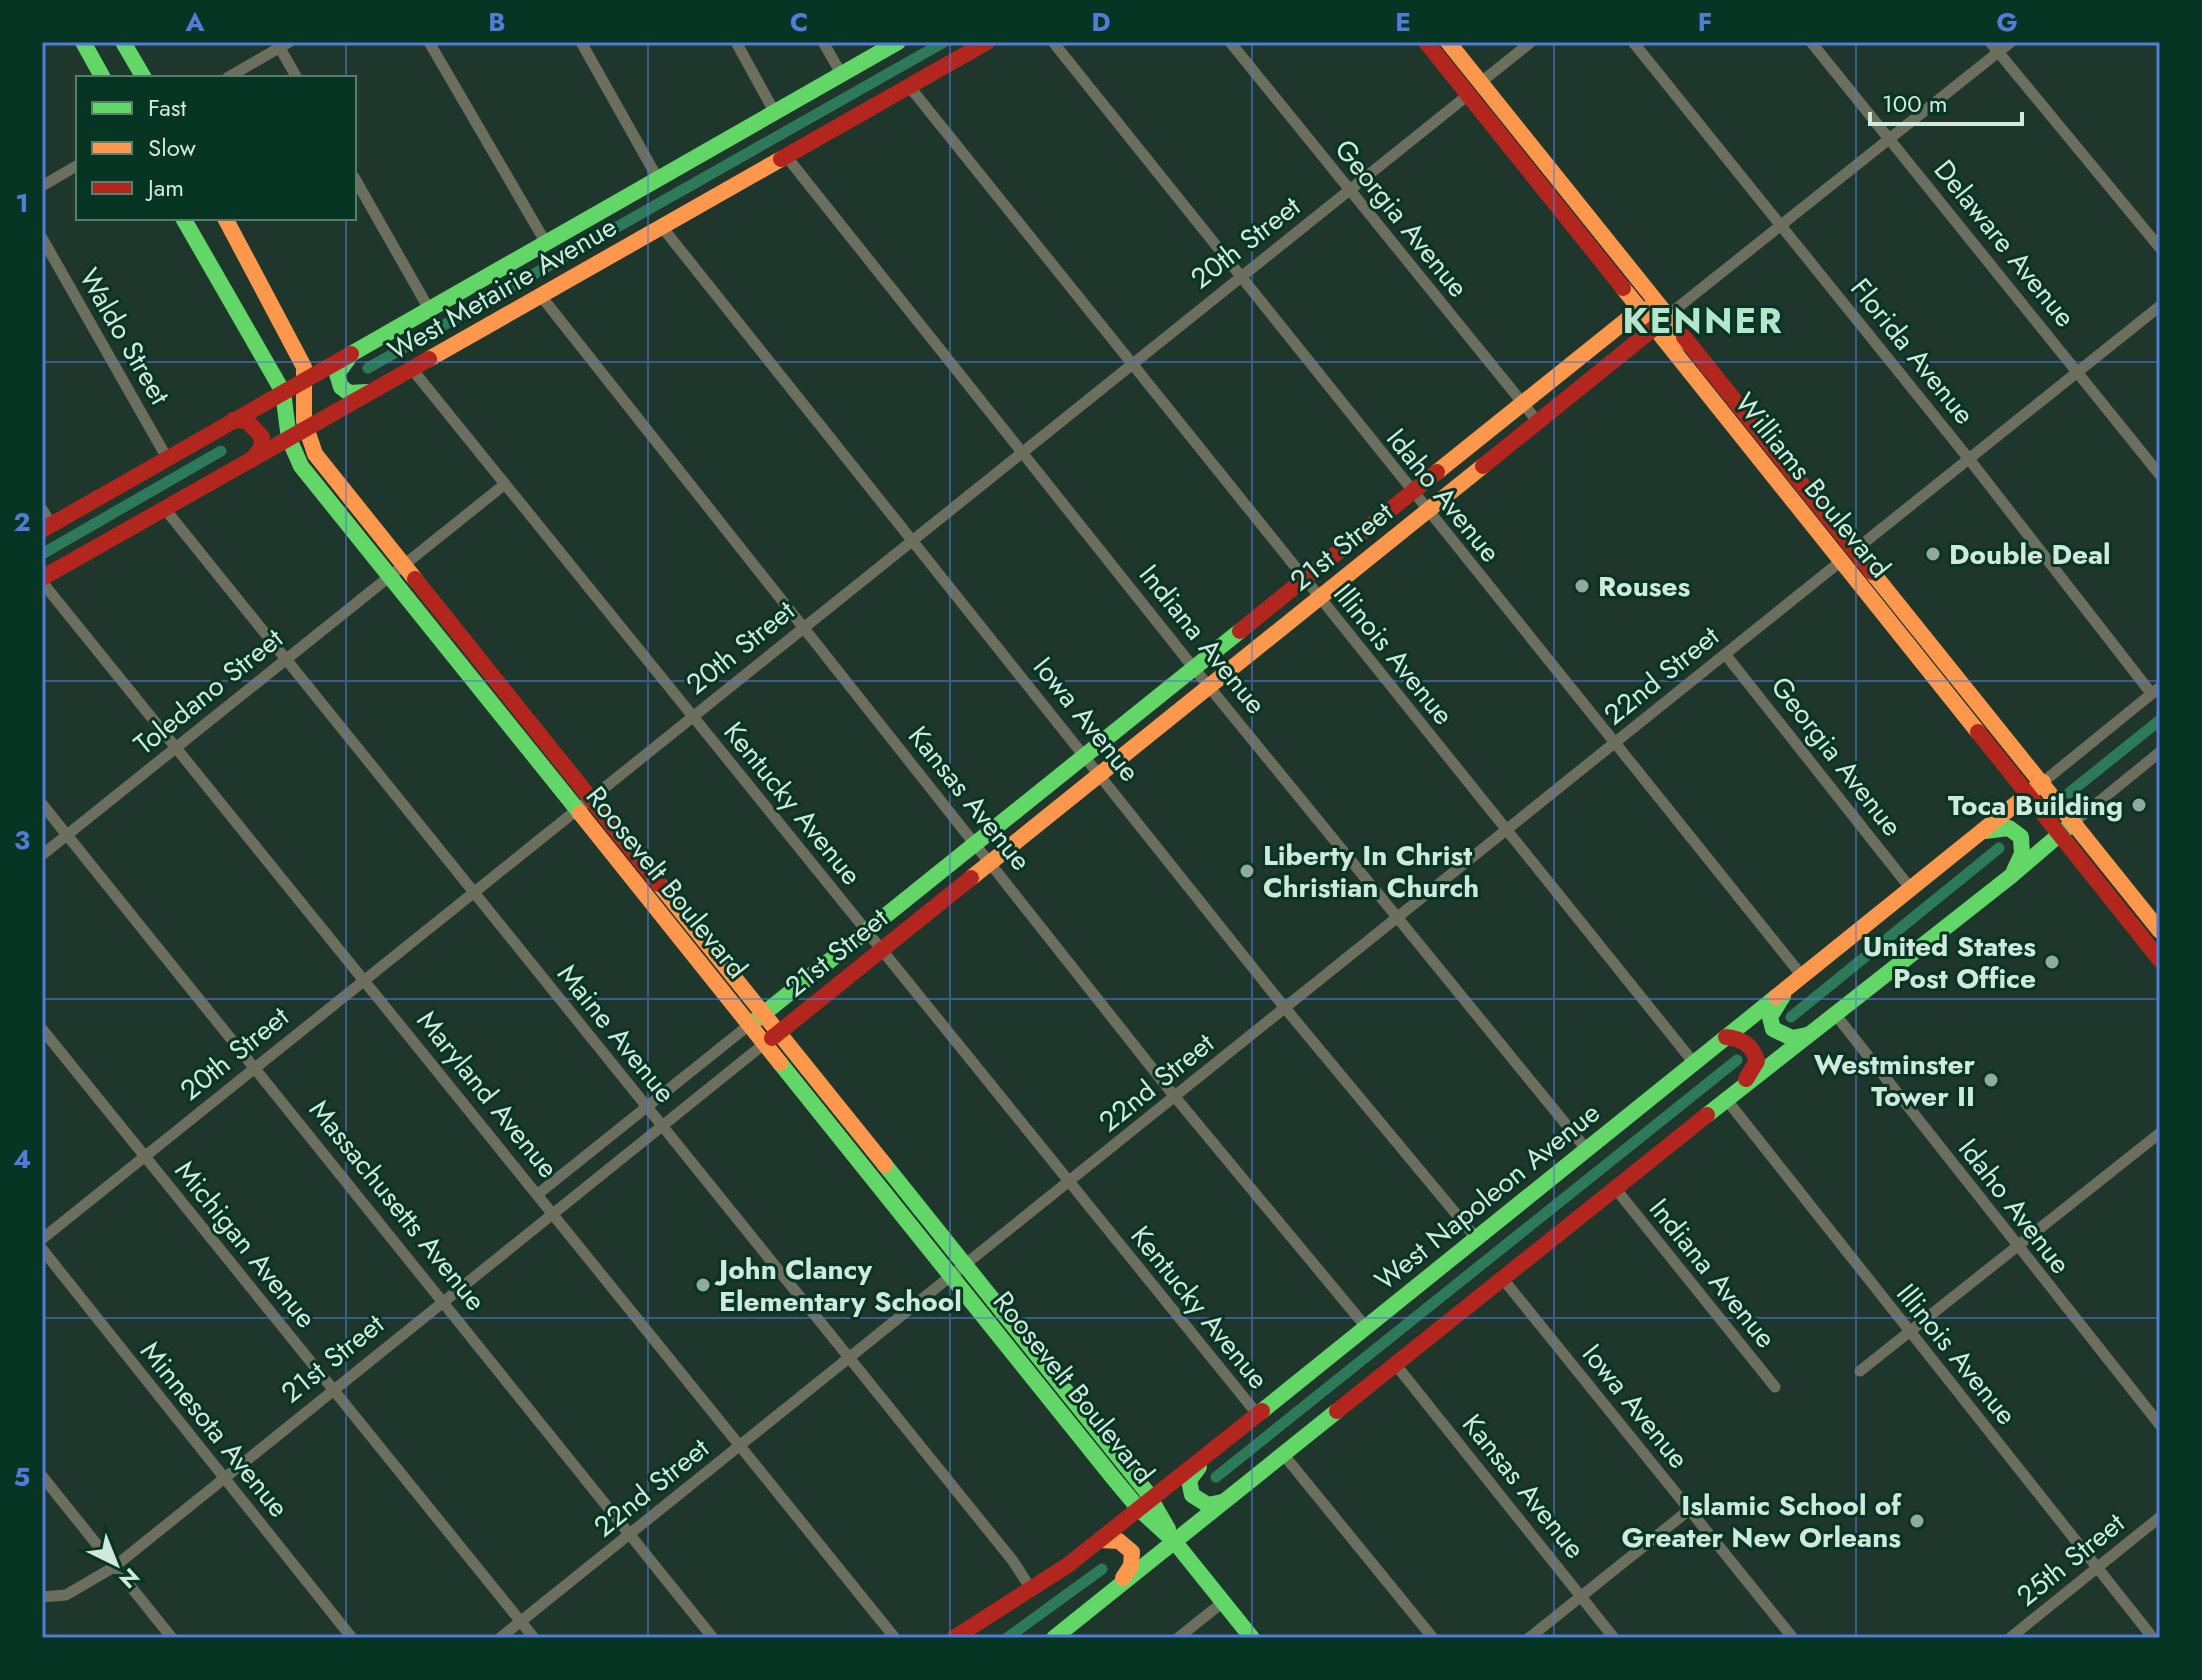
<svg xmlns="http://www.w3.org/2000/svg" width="2202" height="1680" viewBox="0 0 2202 1680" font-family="Jost,sans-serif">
<rect width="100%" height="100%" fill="#1e362c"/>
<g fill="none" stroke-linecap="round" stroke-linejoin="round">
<!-- canal -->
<g stroke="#2d7a5b" stroke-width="11">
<path d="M368,368l576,-326"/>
<path d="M42,554l179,-103"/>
<path d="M2069,793l91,-73"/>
<path d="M1791,1017l208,-169"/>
<path d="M1216,1477l521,-417"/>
<path d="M1007,1638l95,-69"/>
</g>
<!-- street -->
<g stroke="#6d6f5e" stroke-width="11">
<path d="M429,42l117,201"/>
<path d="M581,42l77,137"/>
<path d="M736,42l39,71"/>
<path d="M823,42l19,33"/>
<path d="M1053,42l749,934"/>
<path d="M1230,42l308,380"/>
<path d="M1633,42l336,417 182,234"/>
<path d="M1811,42l349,433"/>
<path d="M1990,42l170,206"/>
<path d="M277,43l20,35"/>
<path d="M227,78l62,-36"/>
<path d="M1480,83l51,-41"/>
<path d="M909,86l785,977"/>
<path d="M786,156l407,511 394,483"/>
<path d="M354,177l75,132"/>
<path d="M42,186l36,-21"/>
<path d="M662,227l623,781 192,231"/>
<path d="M42,238l125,220"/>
<path d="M541,296l634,801 191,230"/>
<path d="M1667,316l344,-274"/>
<path d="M412,369l846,1046"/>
<path d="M42,509l9,15"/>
<path d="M165,509l848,1052 18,28"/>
<path d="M1855,550l305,-244"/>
<path d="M42,582l853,1056"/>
<path d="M1725,654l186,235"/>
<path d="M2043,782l117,-95"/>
<path d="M42,804l671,834"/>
<path d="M2074,822l86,-70"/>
<path d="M42,855l463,-371"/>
<path d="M1835,1014l325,411"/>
<path d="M42,1029l492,609"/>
<path d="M1726,1099l427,539"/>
<path d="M1615,1188l160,199"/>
<path d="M538,1194l211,-169"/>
<path d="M42,1239l1426,-1144"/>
<path d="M42,1249l310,389"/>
<path d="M1503,1279l290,359"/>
<path d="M1396,1365l218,273"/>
<path d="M1860,1371l300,-238"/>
<path d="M1283,1454l150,184"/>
<path d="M42,1476l130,162"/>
<path d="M42,1597l24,-2 48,-28 650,-523"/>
<path d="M500,1638l1341,-1077"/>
<path d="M1178,1638l45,-36"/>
<path d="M1529,1638l160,-128"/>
<path d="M2010,1638l150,-121"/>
</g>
<!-- fast -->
<g stroke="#63d668" stroke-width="16">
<path d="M83,42l20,36"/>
<path d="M123,42l21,36"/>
<path d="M183,218l100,174 6,47 12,27 279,347"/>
<path d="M351,354l547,-312"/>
<path d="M348,359l-11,15 4,13 8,6 18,-1"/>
<path d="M1985,831l24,-3 12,9 1,17 -8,17"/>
<path d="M1783,996l-13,21 3,12 19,9 15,-3"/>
<path d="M757,1019l483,-388"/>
<path d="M780,1063l334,416 25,30 35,32 78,97"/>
<path d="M1707,1115l304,-239 63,-54"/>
<path d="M885,1165l261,326 22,38"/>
<path d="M1262,1411l514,-414"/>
<path d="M1199,1467l-10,13 3,15 16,10 14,-3"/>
<path d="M1054,1638l283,-227"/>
</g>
<!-- slow -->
<g stroke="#ff974d" stroke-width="16">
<path d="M1448,42l219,273"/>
<path d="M225,218l79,149v54l11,33 100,125"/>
<path d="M1623,288l355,444"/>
<path d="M429,359l352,-200"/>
<path d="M1437,472l202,-162 10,-1 40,35"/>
<path d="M1872,572l288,359"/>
<path d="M580,813l200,250"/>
<path d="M971,878l512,-412"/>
<path d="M659,884l226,281"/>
<path d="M1776,997l267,-215"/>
<path d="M1100,1540l19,1 13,11 -1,14 -8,12"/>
</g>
<!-- jam -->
<g stroke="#b3261e" stroke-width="16">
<path d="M1426,42l197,246"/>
<path d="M781,159l206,-117"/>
<path d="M1684,337l188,235"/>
<path d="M233,420l14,1 15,16 -1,11 -10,12"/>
<path d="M1483,466l171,-138"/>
<path d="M42,530l309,-176"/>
<path d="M42,578l387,-219"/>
<path d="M415,579l244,305"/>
<path d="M1240,631l197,-159"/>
<path d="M1978,732l182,228"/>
<path d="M1726,1037c17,2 26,8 31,24l-11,18"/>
<path d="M772,1038l199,-160"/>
<path d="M1337,1411l370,-296"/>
<path d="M954,1638l114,-73 194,-154"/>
</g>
</g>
<!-- grid -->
<path fill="none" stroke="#537cd9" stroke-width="2" stroke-opacity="0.55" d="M346,42v36M648,42v1596M950,42v1596M1252,42v1596M1554,42v1596M1856,42v1596M346,218v1420M42,362h2118M42,681h2118M42,999h2118M42,1318h2118"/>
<!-- markers -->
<g fill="#92aa9e" stroke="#063524" stroke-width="3">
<circle cx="1933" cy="554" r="8"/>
<circle cx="1582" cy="586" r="8"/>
<circle cx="2139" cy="805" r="8"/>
<circle cx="1247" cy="871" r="8"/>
<circle cx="2052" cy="962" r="8"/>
<circle cx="1991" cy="1080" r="8"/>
<circle cx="703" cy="1285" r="8"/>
<circle cx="1917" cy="1521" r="8"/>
</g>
<g text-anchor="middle" stroke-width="6" stroke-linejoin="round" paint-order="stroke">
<!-- street labels -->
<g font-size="28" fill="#d1e8dc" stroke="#063524">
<text transform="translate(1402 218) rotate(51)" y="10">Georgia Avenue</text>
<text transform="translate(1245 242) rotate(-38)" y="10">20th Street</text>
<text transform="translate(2005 243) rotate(51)" y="10">Delaware Avenue</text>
<text transform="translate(502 288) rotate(-30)" y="10">West Metairie Avenue</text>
<text transform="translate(125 336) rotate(60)" y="10">Waldo Street</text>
<text transform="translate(1913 351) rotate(51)" y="10">Florida Avenue</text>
<text transform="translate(1813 485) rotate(51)" y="10">Williams Boulevard</text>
<text transform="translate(1444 495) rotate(51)" y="10">Idaho Avenue</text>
<text transform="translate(1341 546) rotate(-39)" y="10">21st Street</text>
<text transform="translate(1203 639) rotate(51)" y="10">Indiana Avenue</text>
<text transform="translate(740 647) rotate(-39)" y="10">20th Street</text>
<text transform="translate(1394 654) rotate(51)" y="10">Illinois Avenue</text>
<text transform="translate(1661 675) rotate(-39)" y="10">22nd Street</text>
<text transform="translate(208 691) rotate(-39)" y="10">Toledano Street</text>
<text transform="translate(1087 719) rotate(51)" y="10">Iowa Avenue</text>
<text transform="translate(1837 756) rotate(52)" y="10">Georgia Avenue</text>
<text transform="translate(970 798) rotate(51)" y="10">Kansas Avenue</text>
<text transform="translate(793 803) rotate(51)" y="10">Kentucky Avenue</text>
<text transform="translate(667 882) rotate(51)" y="10">Roosevelt Boulevard</text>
<text transform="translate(836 952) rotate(-39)" y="10">21st Street</text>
<text transform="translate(617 1033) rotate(51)" y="10">Maine Avenue</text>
<text transform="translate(234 1053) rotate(-39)" y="10">20th Street</text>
<text transform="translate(1156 1082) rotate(-39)" y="10">22nd Street</text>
<text transform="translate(488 1094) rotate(51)" y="10">Maryland Avenue</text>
<text transform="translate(1487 1196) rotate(-39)" y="10">West Napoleon Avenue</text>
<text transform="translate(398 1205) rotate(51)" y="10">Massachusetts Avenue</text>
<text transform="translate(2015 1206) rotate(52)" y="10">Idaho Avenue</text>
<text transform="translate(246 1244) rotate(51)" y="10">Michigan Avenue</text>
<text transform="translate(1713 1273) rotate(51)" y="10">Indiana Avenue</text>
<text transform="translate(1200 1307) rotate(51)" y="10">Kentucky Avenue</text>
<text transform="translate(1957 1354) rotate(51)" y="10">Illinois Avenue</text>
<text transform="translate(332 1358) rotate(-39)" y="10">21st Street</text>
<text transform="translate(1074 1387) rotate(51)" y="10">Roosevelt Boulevard</text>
<text transform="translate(1636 1406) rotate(51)" y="10">Iowa Avenue</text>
<text transform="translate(215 1429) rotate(51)" y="10">Minnesota Avenue</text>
<text transform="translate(1524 1486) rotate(51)" y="10">Kansas Avenue</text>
<text transform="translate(651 1487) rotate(-39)" y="10">22nd Street</text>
<text transform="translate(2070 1559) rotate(-39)" y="10">25th Street</text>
</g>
<!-- poi labels -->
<g font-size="28" font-weight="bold" fill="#d1e8dc" stroke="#063524" text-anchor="start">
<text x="1949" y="564">Double Deal</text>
<text x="1598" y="596">Rouses</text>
<text x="2123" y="815" text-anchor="end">Toca Building</text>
<text x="1263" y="865">Liberty In Christ<tspan x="1263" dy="32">Christian Church</tspan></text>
<text x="2036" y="956" text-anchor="end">United States<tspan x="2036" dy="32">Post Office</tspan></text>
<text x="1975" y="1074" text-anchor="end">Westminster<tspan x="1975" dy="32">Tower II</tspan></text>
<text x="719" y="1279">John Clancy<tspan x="719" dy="32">Elementary School</tspan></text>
<text x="1901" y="1515" text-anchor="end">Islamic School of<tspan x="1901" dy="32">Greater New Orleans</tspan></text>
</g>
<!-- district labels -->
<g font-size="36" font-weight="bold" letter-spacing="2" fill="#b6e5ce" stroke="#063524">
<text x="1703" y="333">KENNER</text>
</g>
</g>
<!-- border -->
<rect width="2202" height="1680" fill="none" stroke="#063524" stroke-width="88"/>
<!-- legend -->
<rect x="76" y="76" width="280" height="144" fill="#063524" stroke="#577d6e" stroke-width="2"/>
<rect x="92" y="102" width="40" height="12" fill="#63d668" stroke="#577d6e" stroke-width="2"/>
<text x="148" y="116" font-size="24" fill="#d1e8dc">Fast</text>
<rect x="92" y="142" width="40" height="12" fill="#ff974d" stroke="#577d6e" stroke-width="2"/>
<text x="148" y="156" font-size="24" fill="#d1e8dc">Slow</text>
<rect x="92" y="182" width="40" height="12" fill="#b3261e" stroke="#577d6e" stroke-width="2"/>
<text x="148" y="196" font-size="24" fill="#d1e8dc">Jam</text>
<!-- north arrow -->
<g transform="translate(116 1564) rotate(137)" stroke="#063524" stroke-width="6" paint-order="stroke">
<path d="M0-6L14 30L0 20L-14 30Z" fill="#d1e8dc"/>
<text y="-12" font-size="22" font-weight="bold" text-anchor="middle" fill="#d1e8dc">N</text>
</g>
<!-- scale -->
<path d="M1870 112v12h152v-12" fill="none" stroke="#d1e8dc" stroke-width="4"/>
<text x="1882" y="112" font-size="24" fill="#d1e8dc" stroke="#063524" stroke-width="6" paint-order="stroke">100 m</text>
<rect x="44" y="44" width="2114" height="1592" fill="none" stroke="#537cd9" stroke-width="3"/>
<g font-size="26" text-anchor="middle" font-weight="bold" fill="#537cd9">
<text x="195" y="31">A</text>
<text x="497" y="31">B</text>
<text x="799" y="31">C</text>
<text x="1101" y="31">D</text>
<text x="1403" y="31">E</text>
<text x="1705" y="31">F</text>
<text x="2007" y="31">G</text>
<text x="22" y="212">1</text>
<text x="22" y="531">2</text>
<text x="22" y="849">3</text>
<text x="22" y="1168">4</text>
<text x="22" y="1486">5</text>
</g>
</svg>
